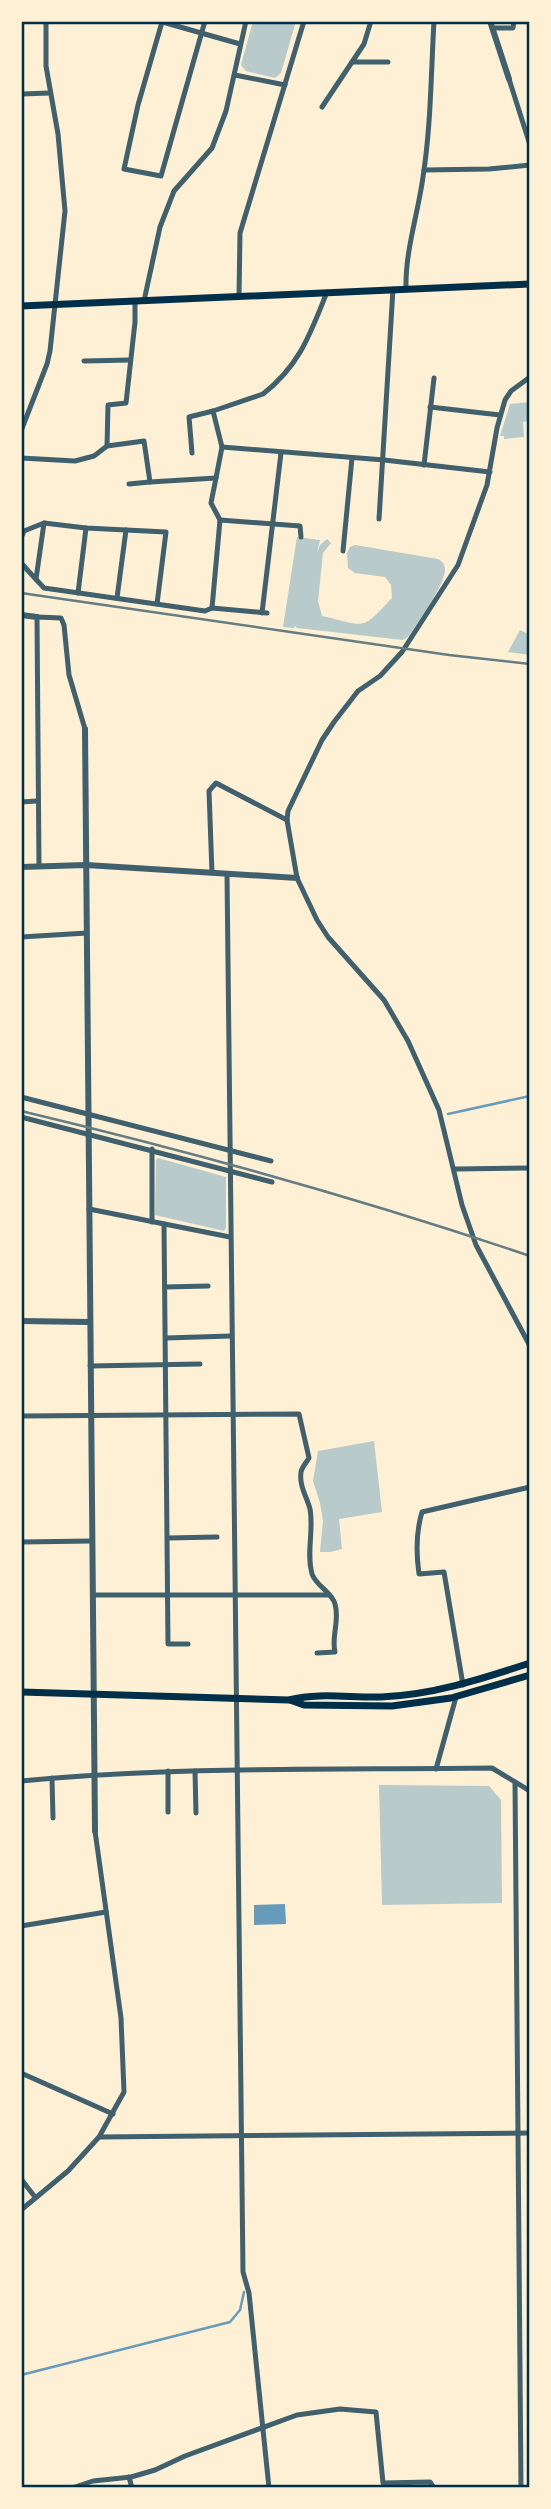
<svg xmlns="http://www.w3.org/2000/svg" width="551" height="2509" viewBox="0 0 551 2509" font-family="'Work Sans',sans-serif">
<rect width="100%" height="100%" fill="#fdf0d5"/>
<!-- green -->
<g fill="#b9caca">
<path d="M253,21h43l-15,52 -6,5 -29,-7 -5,-6z"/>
<path d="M530,402v19l-7,1 1,15 -20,2v-3h-4l10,-32z"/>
<path d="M297,537l23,3 -3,13 3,-8 7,-6 4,4 -8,10 -5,48 4,15c45,10 38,16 70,-18l-1,-13 -6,-8 -30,-4 -7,-5 -1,-15 3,-6 5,-2 83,14c4,3 6,3 7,9 2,14 -28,55 -36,68l-6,4 -106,-12 -2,-2 -1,2 -11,-1z"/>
<path d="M520,630l10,5v20l-22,-3z"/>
<path d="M158,1158l68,19v51l-2,3 -69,-16 1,-55z"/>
<path d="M374,1441l8,71 -43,7 3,30 -12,3h-10l3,-31 -3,-18 -7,-22 5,-30z"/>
<path d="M379,1785l110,1 12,14 1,103 -120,2z"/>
</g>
<!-- water -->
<path fill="#669bbc" d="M285,1904l1,20 -32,1v-20z"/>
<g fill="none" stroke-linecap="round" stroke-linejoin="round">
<!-- stream -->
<g stroke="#669bbc" stroke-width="2.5">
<path d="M448,1114l82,-18"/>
<path d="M21,2375l209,-53 10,-12 4,-18"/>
</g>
<!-- minor -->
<g stroke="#3f606c" stroke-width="5">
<path d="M159,21l81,23"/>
<path d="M162,22l-24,83 -14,64 37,7 44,-155"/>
<path d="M492,28h21l1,-7"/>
<path d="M352,62h36"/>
<path d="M235,75l50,10"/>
<path d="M509,79l21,66"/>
<path d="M21,94l29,-1"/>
<path d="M322,107l42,-63 7,-23"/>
<path d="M424,170l65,-1 41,-4"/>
<path d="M406,289c-1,-38 12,-75 17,-112 8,-52 8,-104 11,-156"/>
<path d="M239,296l1,-63 64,-212"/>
<path d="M144,301l16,-74 14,-36 38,-43 14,-37 20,-90"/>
<path d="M84,361l46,-1"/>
<path d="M530,377l-19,14 -6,9 -8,28 -10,57 -29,80 -56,87 -22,24 -22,15 -24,31 -12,18 -34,71 -1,9 10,58 20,42 11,17 56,63 24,41 31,69 23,95 14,40 54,101"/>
<path d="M430,407l70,8"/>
<path d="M21,431l26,-67 3,-13 15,-140 -7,-77 -12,-68v-45"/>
<path d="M107,446l1,-41 18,-2 9,-81v-20"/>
<path d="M222,447l162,13 106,12"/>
<path d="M192,453l-3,-36 24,-6"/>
<path d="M21,458l54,3 19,-5 13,-10 37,-5 6,41 66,-4 6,-31 -9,-36 50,-17c37,-29 47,-60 64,-102"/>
<path d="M424,465l10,-87"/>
<path d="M216,478l-5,25 9,17 -8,88 55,5"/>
<path d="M129,484l21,-2"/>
<path d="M379,519l14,-230"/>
<path d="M220,520l80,6 1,11"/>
<path d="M21,538l3,-7 20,-8 42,5 80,4 -9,72"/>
<path d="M343,551l9,-93"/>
<path d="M21,563l23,25 161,23 7,-3"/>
<path d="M36,579l8,-56"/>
<path d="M78,593l8,-65"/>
<path d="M117,598l9,-68"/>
<path d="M262,613l19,-160"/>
<path d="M21,802l16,-1"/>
<path d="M39,866l-2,-249 24,1 3,7 5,50 16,54"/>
<path d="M212,873l-3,-82 7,-8 71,37"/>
<path d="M227,874l16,1398 6,21 20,195"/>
<path d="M21,937l66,-4"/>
<path d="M21,1097l250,64"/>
<path d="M21,1117l251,65"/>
<path d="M152,1149v73"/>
<path d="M455,1169l75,-1"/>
<path d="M89,1209l141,28"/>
<path d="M164,1224l4,420h20"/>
<path d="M165,1287l43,-1"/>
<path d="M166,1338l65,-2"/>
<path d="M90,1366l110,-2"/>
<path d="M21,1416l278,-2 10,44c-3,5 -7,9 -8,14 -2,14 6,25 9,37 4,22 -4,44 2,65 4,12 20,18 23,30 5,17 -4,32 0,48l-18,1"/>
<path d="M168,1538l49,-1"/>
<path d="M21,1542l71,-1"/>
<path d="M93,1595h236"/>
<path d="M463,1685l-19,-113 -25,2c-3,-21 -3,-42 3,-62l108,-25"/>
<path d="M436,1769l20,-72"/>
<path d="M168,1771v41"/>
<path d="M195,1771l1,42"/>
<path d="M52,1778l1,40"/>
<path d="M21,1781c156,-15 314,-11 471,-13l38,23"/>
<path d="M515,1782l6,706"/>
<path d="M21,1926l85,-14"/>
<path d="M21,2073l92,41"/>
<path d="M99,2137l431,-4"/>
<path d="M21,2179l14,18"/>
<path d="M21,2210l47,-39 31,-34 25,-45 -3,-74 -26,-187"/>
<path d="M129,2477l3,11"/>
<path d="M72,2488l21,-7 38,-4 24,-7 30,-14 112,-41 43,-6 36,3 7,71 47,-1 4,6"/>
</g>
<!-- tertiary -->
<g stroke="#3f606c" stroke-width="6">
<path d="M490,21l19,58"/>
<path d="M21,615l16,2"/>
<path d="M85,729l10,1102"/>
<path d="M21,867l65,-2 211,13"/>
<path d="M21,1321l68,1"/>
</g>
<!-- secondary -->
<g stroke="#003049" stroke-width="7">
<path d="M21,306l509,-22"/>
<path d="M21,1692l268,8c30,-8 62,-2 92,-3 52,-2 100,-18 149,-34"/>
<path d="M290,1700l14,5 88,1 59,-8 79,-23"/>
</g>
<!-- rail -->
<g stroke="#657d81" stroke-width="2.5">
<path d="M21,593l428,62 81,9"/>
<path d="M21,1111c172,41 341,88 509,145"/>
</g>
</g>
<!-- border -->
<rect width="551" height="2509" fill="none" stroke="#fdf0d5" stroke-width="46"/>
<rect x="23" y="23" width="505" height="2463" fill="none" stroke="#003049" stroke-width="2.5"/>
</svg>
